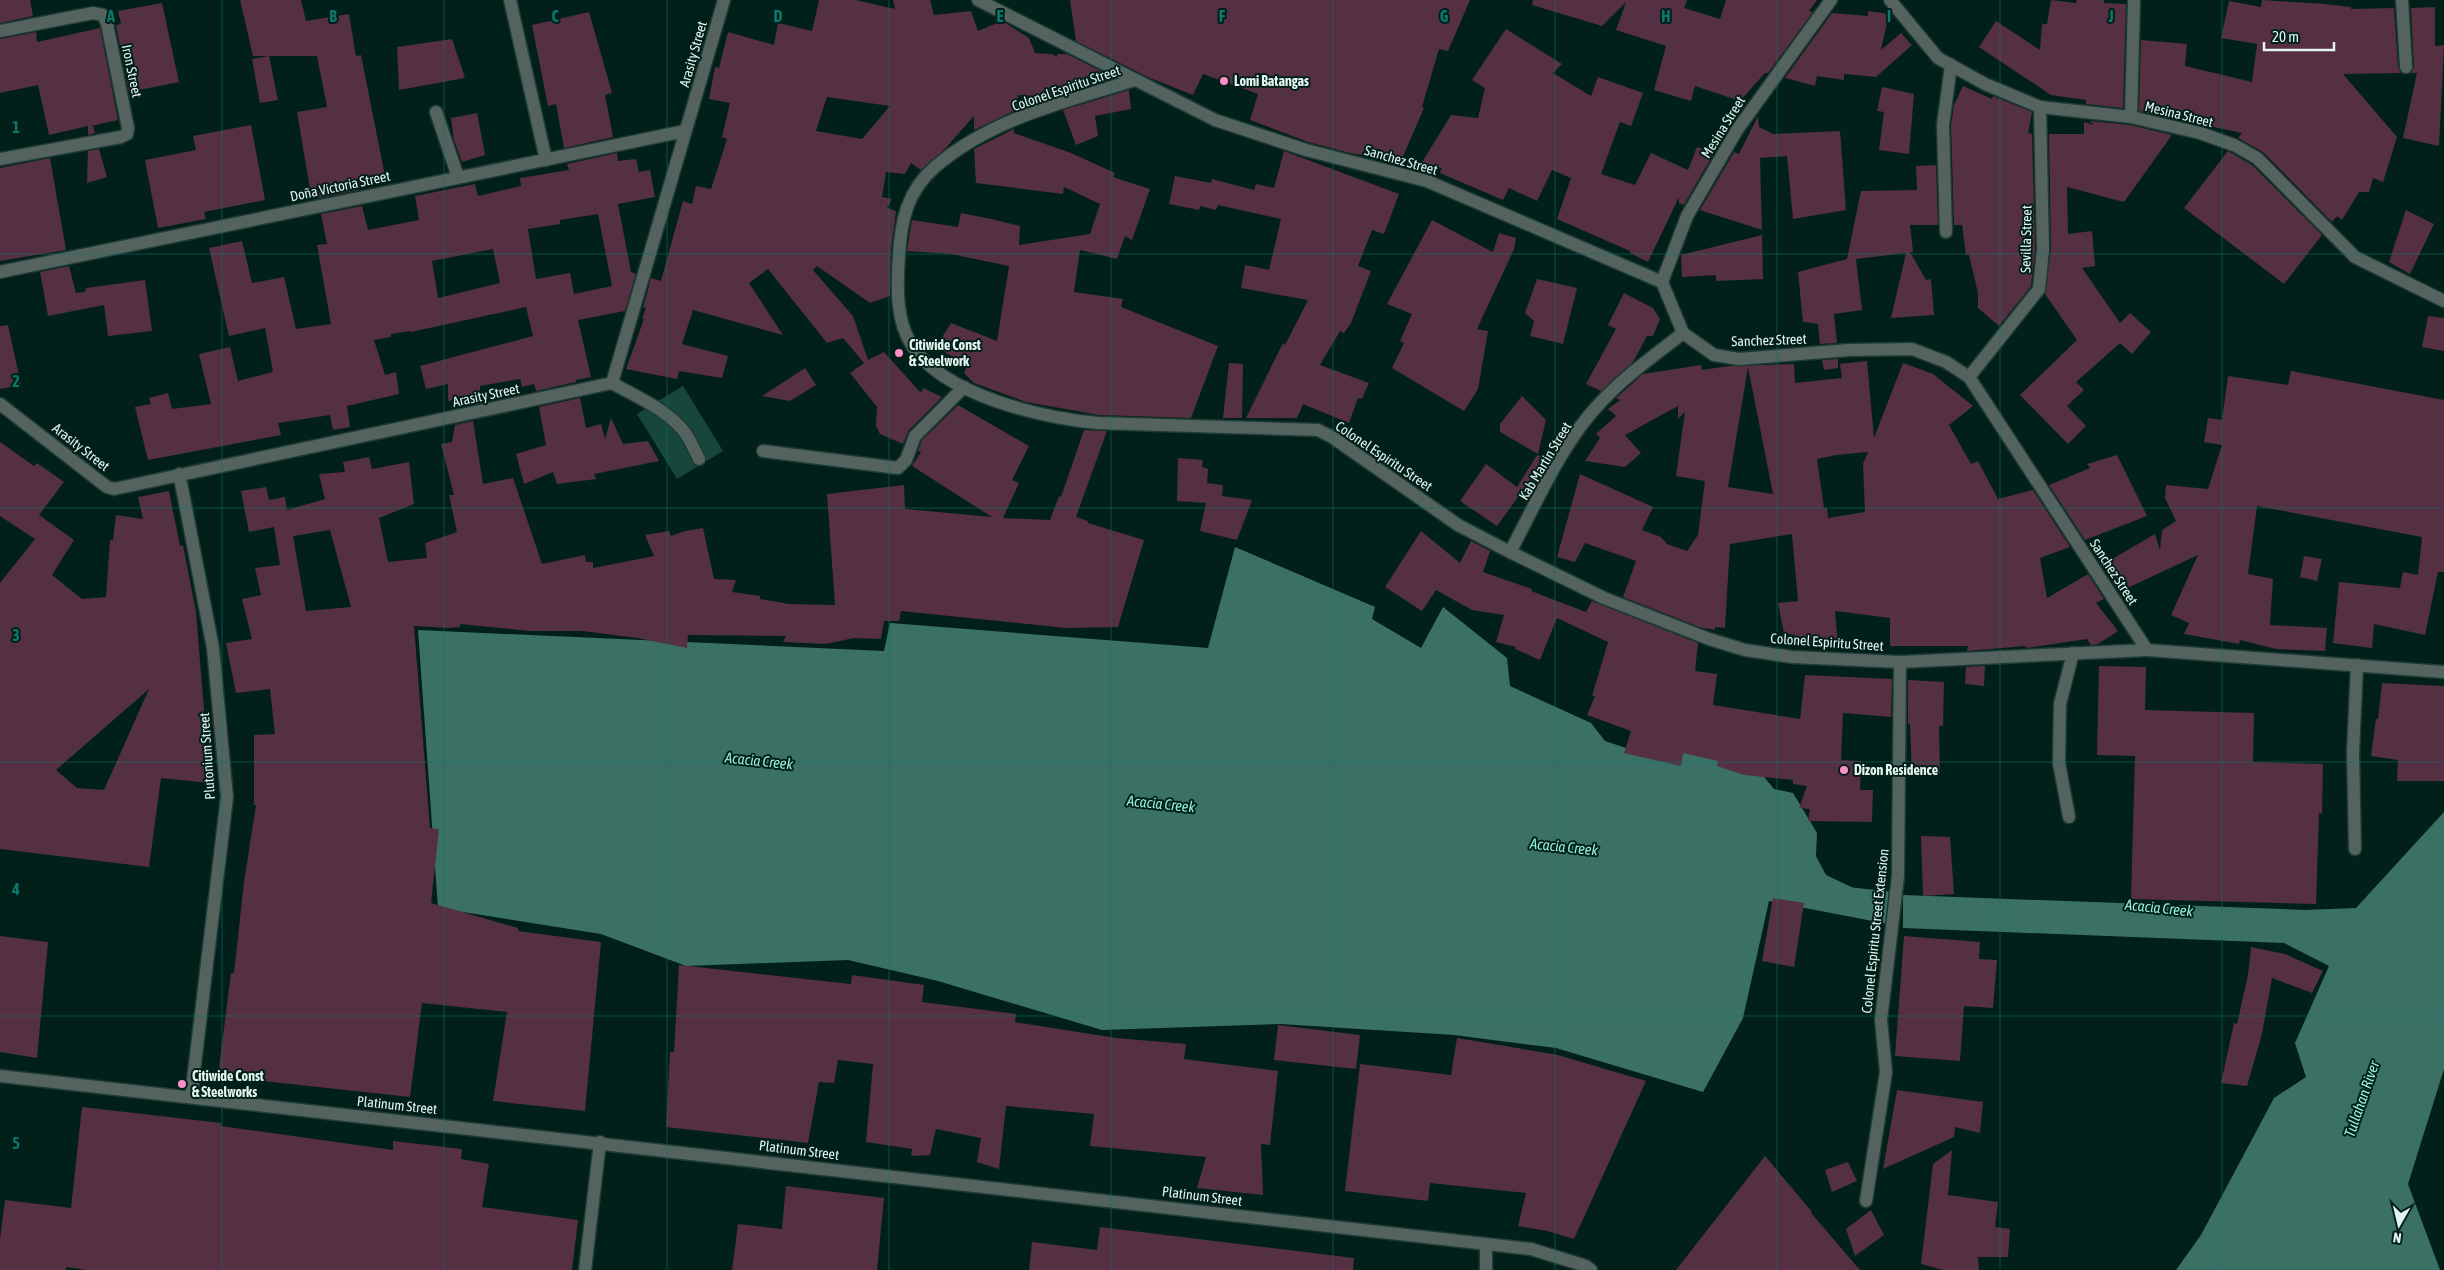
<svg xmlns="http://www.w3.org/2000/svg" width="2444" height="1270" viewBox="0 0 2444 1270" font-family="'Asap Condensed',sans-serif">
<rect width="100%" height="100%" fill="#02201a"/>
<!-- green -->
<path fill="#17463c" d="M683,386l40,65 -46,28 -40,-65z"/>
<!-- water -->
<g fill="#3b7165">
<path d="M1235,547l140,60 -3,12 49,29 22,-41 64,51 3,28 81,37 14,18 30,10 109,2 30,36 19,4 24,40 -1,23 10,19 40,19h25l-3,30 -119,-23 -26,117 -40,74 -147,-44 -102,-13 -173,-11 -179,6 -164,-49 -90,-21 -162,6 -85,-32 -163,-26 -20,-278 466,21 6,-28 318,25z"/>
<path d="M2444,812v257l-36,115 32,86h-264l25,-35 73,-137 32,-21 -11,-34 34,-77 -45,-23 -381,-15v-33l402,15 51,-2z"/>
</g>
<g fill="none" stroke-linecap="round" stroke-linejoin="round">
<!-- stream -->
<path stroke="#3b7165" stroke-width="7" d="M1852,891l37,4"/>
</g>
<!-- building -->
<g fill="#552f42" fill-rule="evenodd">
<path d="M0,0h30l3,16 -33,7z"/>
<path d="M240,0h61l5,21 43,-7 7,42 5,-1 25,126 -29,5 1,4 -40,8 -1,-4 -6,1 -14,-83 30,-5 -10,-51h-64z"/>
<path d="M819,0h37l39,9 -2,-9h37l4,15 37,-4 7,20 24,-10 27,17 6,15 17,1 5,3v-3h10l47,24 -62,19 -34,-2 -2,15 -42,20v-14l-31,35 -22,19 -10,-7 -6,11 -19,-2 -4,25 10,2 -5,9 9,3 -5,39 -1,46 -20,7 -53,-37 -4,4 40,46 15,44 16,-8 37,41 2,-5 19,9 -33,33 -6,14 -23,-10 -4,-8 1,-19 -27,-34 14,-10 -21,-25 -16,5 -59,-74 -19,14 34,52 -90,-25 -11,34 46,12 -6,22 -43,-7 -2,8 -51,-10 18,-50h-2l4,-12 -3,1 8,-30 10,3 22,-80 9,3 4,-18 15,3 16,-50 -5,-2 8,-34 -21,-4 6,-32 4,1 9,-36 46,13 4,-22 34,8zM827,97l63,9 -28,33 -46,-8z"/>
<path d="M1070,0h400l-22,51 -9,-2 -17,58 2,1 -23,53 -51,-8 -42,-11 -58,-22 8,-26 -55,-20 -10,21 -43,-17 -74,-37z"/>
<path d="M1533,0h154l-3,8 36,11 6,-19h91l-8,11 4,1 -45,61h-3l-25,28 -45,-15 -4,15 -37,-11 12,-44 -50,-16 10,-28 -24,24 -70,-21z"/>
<path d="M2051,0l25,3 1,-3h27v3l22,1 -3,104 -37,-4v-4l-35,-5 -72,-48 17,-26 44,29 2,-26h5z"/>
<path d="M2262,0l63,4 26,3v2l43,-1 4,59 3,6 -58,1 54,63 -14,45 -10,-4 -4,14h-10l-17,28 -5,-4 -5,6 -69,-70 -25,-14 4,-5 -103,-22 2,-71 46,4 -2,22 67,16 5,-38 -36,-6 8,-37 32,6z"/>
<path d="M162,3l17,79 -50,10 -13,-67 5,-1 -3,-13z"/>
<path d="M2435,7v39l9,-1 -5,101 -36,-8 14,-65h-6l3,-6 -3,-59z"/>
<path d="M1868,11l21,3 -8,36 20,-17 11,12 -36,32 -32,-3v6l-27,-4 -2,10 -30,-8 47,-65 36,3z"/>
<path d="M589,12l23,81 -7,2 8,42 -49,11 -8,-44 -8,2 -16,-81z"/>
<path d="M100,28l18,92 -27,6h2l2,7 -7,2v-9l-39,9 -11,-50 -38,8v-54l36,-7 1,10z"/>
<path d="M1506,29l56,35 -9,9 38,23 7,-19 45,16 -12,33 -11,-4 -19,52 34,11 16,-32 37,17 9,-23 17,6 -30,52 -5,-2v-6l-31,65 -18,-9v-2l-73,-32 14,-41 -19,-8 -15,31 -28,-13 -6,12 -63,-27 2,-5 -21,-4 30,-49 27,3 7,-30 -13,-8z"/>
<path d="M452,39l13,39 -66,12 -2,-43z"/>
<path d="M269,56l9,44 -18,3 -8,-44z"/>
<path d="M1963,86l29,13 1,-3 39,16 -4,21 4,1 3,116 -4,36 -32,40 -21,-18v-15l-9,-38h-3l-4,-30h-8l-3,-100 3,-20z"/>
<path d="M1882,87l32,7 -5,60 -30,-4 5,-38 -7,-1z"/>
<path d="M1129,90l2,19 -36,7 3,20 -22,9 -13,-35z"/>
<path d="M477,113l8,42 -23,7 -8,-22 -3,-22z"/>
<path d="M1758,116l1,11 14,7 67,-3 6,79 -53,9 -6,-63 -27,2 2,72 -62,-20 34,-58 5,2z"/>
<path d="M2090,121l40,4 42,10 -48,67 -57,-15 1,47 24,-3 3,35 -13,2 38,55 10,-10 21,19 -19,22 -12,-11 -44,39 8,8 -17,16 19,20 -18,18 -48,-49 57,-55 -32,-46 6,-44 -2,-116h35v-12l10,3z"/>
<path d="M251,125l14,75 -61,12 2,7 -48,9 -13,-68 51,-10 -3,-14z"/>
<path d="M1014,129v4l57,20 44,20 -2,4 37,12 -18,51 -7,-4 -8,23 -37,-9 -6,42 49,7 -2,8 97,39 -27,72 -92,-3 -73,-13 -52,-19 -10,-10 3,-8 -31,-18 15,-24 46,18 12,-75 -58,-12 -44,-3 5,-31 46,7 3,-14 30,6 29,7 -1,19 71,-11 10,-30 -36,-17 -1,7 -87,-11 -2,-34z"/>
<path d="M99,149l8,28 -20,6 1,-32z"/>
<path d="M1284,151l115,43 -15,40 -12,-4 -14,36 13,5 -20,52 -7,10 -4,-2 -20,34 49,18 -7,16 -4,-1 -9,25 -46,-19 -6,14h-51l37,-75 2,2 23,-45 -67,-12 4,-23 24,5 12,-51 -63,-14 -2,5 -16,-4 -1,4 -30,-6 6,-28 36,7 1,-4 42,11 2,-6 18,4z"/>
<path d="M2228,151l24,14 70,70 -38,49 -100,-76z"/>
<path d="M617,153l1,8 18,-2 3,13 11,-2 5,27 -37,7 13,68 5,2 -11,37 -47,9 13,57 -15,3v2l-40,9 -2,-7 -12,3 -2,-8 -40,7v9l-11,2 1,8 -12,2 2,-8 -12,2v-17l-22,5 -6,-23 113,-30 -7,-29 -115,25 -1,-1 -19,3v3l-17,3 11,35 11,-3 3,22 -52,12 3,21 -17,3 -3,-15 -52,8 3,12 -133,25 -13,-53 16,-3 -2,-6 19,-5 4,16 39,-5 -12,-50 31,-7 8,34 35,-9 -8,-44 -36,8 -20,-88 33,-7 10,42 32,-6 12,52 35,-5 -14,-79 10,-1 -6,-30 41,-8 6,24 51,-10 -4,-24 60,-12 3,12 43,-10 -1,-8 49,-8 -2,-6zM598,214l14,72 -38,8 -4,-21 -34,6 -8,-50 32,-5v-4zM493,249l7,34 -62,15 -6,-37z"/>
<path d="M50,158l16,92 -66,11v-93z"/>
<path d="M1936,165l2,60h-28l3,27h-3l16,28 5,-1 3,36 -43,3 15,-65 -50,6 6,51 -28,4 3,29 -17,1 -2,-20 -15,-2 -5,-50 49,-13 14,-68 56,-1 -1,-24z"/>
<path d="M2406,210l28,14 -24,50 -21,-12z"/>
<path d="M1432,220l61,32 6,-19 17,5 -2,11 -37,80 11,2 -10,58 -14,22 -72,-43 12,-25 -4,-2 12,-27 -25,-10z"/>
<path d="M1762,235l1,44 -47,2v-6l-34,2 -1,-22z"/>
<path d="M69,266l7,27 9,-1 1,-4 59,-8 7,51 -44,5 -4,-31 -56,11 -8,-44z"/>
<path d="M1537,279l40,9 -14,56 -33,-8 4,-15 -9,-8z"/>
<path d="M1624,293l29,15 7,11 -7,17h-6l-14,26 -32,29 -15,-7 30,-55 -8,-4z"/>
<path d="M2428,316l16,2v33l-22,-4z"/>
<path d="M8,325l13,60 -21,4v-63z"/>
<path d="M1838,359v9l-14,2 -2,-10z"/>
<path d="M1867,361l7,77 29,-75 30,11 40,32 -24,19 22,39 7,-3 20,38 35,-9 37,57 -30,11 7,40 41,-24 16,25 -8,4 22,28 -20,13 -7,1 -4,-6 -60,9 -2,-2 -58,5 1,-5h-78v-28l-55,-7 3,35h-43v-11l-11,-2 -6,-30 20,-2 -6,-67 -62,10 -5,84 -10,-1v3l-16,-3 -76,-30 13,-36 -51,-18 -10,19 -18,-5 23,-83 73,33 -11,23 19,7 6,7 20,7 11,-16 7,-54 -29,-5 9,-64 -7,7v-13l-53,29 16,18 -16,14 -40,-6 15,-23 -4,-4 20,-18 -8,-7 12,-9 -4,-2 27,-24 58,-9 1,5 27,-4 65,-2 1,19 47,-5 -2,-14zM1748,367l25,127 -45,-7zM1868,452l-5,12 2,48 -37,6 -1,-10h-3l-7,-49 19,-4z"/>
<path d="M1229,363l14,1 -1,54h-19z"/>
<path d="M805,368l11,17 -26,16 -28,-5z"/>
<path d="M2291,371l153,29v172h-6l-13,63 -51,-11 -2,24 -39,-5 6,-61 61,6 3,-16 15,3 4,-38 -165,-31 -9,68 25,5 -3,46 57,3 -2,23 -49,-2 -36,-9 -1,4 -55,-10 5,-11 -18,-8 27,-60 -79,37 -17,-27 53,-31 5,16 2,-20 14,-9 -11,-23 1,-13 42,4 14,-44 -18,-3 4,-24 14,2 6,-44 60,9z"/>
<path d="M1522,396l24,24 -8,34 -38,-22v-8z"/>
<path d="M580,398l6,30 15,-4 4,15 6,-21 12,26 25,-3 11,20 -65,13 2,5 -39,5 -4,-12 -29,12 -8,-30 30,-9 -7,-38z"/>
<path d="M958,405l71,41 -17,34 7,3 -16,35 47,2 9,-24 2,1 23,-67 23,1 -31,86 12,4v2l56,17 -26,87 -52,1 -165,-17 -2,10h-15l-3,18 -27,-1 -28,6 -43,-2 3,-6 -98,-1 -1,13 -50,-10 -54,-7h-53l-70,-7v3l-12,1 -34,-2 16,202 9,1 -8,74 87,25v3l83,11 -16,169 -92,-10 14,-89 -85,-9 -12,94 -192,-21 13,-103h3l10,-91 12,-77h-2v-70l21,-1 -5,-45 -34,4 -10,-50 26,-4 -10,-40 19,-4 -6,-27 25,-3 -6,-38 -25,5 -8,-41 25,-4 3,13 16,-3 2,13 38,-11 -6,-25 26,-2 -2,-10 26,-5 3,12 37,-7 5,42 -35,14 9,44 39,-4 -2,-15 32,-11 -8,-37h5l-13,-51 11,-2 3,-17 18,-4 10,63 30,-6 29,86 43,-9 1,7h7v6l61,-12 -9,-21 24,-4 2,5 14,-5 18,-3 11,51 22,1 -4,12 28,4v3l29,5 46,1 -8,-111 77,-9 1,24 87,8 -80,-51 9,-14 -3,-1 4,-11zM330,530l21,77 -45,4 -13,-75z"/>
<path d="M0,442l34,24 3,-3 27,19 -25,33 35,25 -22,35 30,24 24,-2 4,-57h3l3,-25 27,4 -5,-22 31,-6 11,55 3,-1 13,67 14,171 -49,-5 -12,89 -149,-18v-266l35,-44 -35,-23zM149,689l-45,101 -27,-2 -21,-18z"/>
<path d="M1537,455l12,5 -20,38 -11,-1 -21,29 -37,-25 26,-37 31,23z"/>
<path d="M2117,455l30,61 -62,24 -36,-55 41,-17 -3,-4z"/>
<path d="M1178,458l25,2 -1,7 6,2 -1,14 16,2 -1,11 30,4 -15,40 -37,-9 6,-28 -29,-2z"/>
<path d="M1421,531l39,32 11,-22 19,10 -7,21 49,17 -1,2 55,21 6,-11 106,42 -3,28 22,3 -4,31 87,14 5,-44 87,4 -1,38 -48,-4 -2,47 20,1 -1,29h13l-1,32 -64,-1 2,-12 -11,-1 8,-22 -14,-2v-4l-49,-5 -27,-9 1,-5 -35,-8 -2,13 -57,-13 7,-22 -44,-16 8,-19h-3l16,-54 -51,-24 -17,42 -25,-11 1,-2 -20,-5 8,-27 -32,-5 -36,-20 -14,21 -37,-24z"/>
<path d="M2304,556l18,3 -5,22 -17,-4z"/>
<path d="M1985,666l-1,20 -19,-2 1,-17z"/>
<path d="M2099,666l47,1 -1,43 109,3 -1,49 70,2 -1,50 -3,-1 -3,91 -185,-5 4,-143 -38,-1z"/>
<path d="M1908,680l36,2 -1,44h-4l1,48 -28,1 -2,-51h-2z"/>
<path d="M2382,683l62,3v95h-47l1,-21 -27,-4 5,-37h2z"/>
<path d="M1921,836l29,1 4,57 -31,2z"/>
<path d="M1773,898l31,5 -10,64 -32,-6z"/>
<path d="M0,936l48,6 -11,116 -37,-6z"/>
<path d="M1904,936l76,6 -1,17 18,1 -4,48 -29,-2 -4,55 -65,-5z"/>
<path d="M2251,947l34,7 38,17 -11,22 -40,-15 -10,56 -15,52 -26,-3 13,-60 3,1 11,-49z"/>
<path d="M679,965l172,19 1,-9 72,10 -2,17 94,12 -1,8 101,16 70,6 -2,15 94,12 -8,74 -9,-1 2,51 -66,-7 9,-31 -116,-11 4,-32 -88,-8 -7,63 -22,-7 4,-24 -45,-9 -6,26 -19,1 1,-7 -46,-7 7,-78 -35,-4 -4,23 -15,-1 -11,61 -142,-16 4,-75h4z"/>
<path d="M1278,1025l82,10 -4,34 -82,-9z"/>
<path d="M1457,1038l101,17 88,26 -72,158 -27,-8 -29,-5 8,-33 -96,-10 -2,18 -83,-10 15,-127 91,11z"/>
<path d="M1897,1090l86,12 -3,31 -25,-6 -1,10 -71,32z"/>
<path d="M82,1107l139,16v3l172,24v-9l69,8 -1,10 28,5 -7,43 96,13 -6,50h-485l-21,-3v3h-66v-31l5,-39 66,8z"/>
<path d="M1952,1150l-4,45 50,7 -3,25 15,2 -2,28h-30l1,13h-36l-22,-6 12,-100z"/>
<path d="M1765,1156l47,56 -1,1 49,57h-184z"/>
<path d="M1848,1162l9,19 -25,11 -7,-22z"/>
<path d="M786,1186l98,12 -7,72h-145l6,-46 44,5z"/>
<path d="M1871,1210l13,25 -29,21 -9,-27z"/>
<path d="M1100,1227l254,31 -1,12h-324l3,-28 65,8z"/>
</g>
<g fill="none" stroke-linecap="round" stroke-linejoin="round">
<!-- service casing -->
<g stroke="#1d3a34" stroke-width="15">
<g id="service">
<path d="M436,112l22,65"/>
<path d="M612,383c25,14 58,28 74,51 5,8 9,17 13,25"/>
<path d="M763,451l135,17 8,-8 9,-24 49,-49"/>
<path d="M179,474l4,19"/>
<path d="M2069,817l-10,-54 1,-59 13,-51"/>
<path d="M2355,849l-2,-97 4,-87"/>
<path d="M0,1076l1531,173 55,17 5,4"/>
<path d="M1486,1244v26"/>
<path d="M585,1270l15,-128"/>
</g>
</g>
<!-- minor casing -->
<g stroke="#1d3a34" stroke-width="15">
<g id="minor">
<path d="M510,0l36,160"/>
<path d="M1890,0l48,58 47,26 55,23 91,10 69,16 34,12 23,13 98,99 89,44"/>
<path d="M2402,0l4,67"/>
<path d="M0,31l93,-18 10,2 4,9 21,104 -1,6 -6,3 -121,22"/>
<path d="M1135,80c-68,21 -145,39 -200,87 -28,24 -34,54 -36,88 -2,30 -4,66 14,92 33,49 130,71 185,76l220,7 14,7 126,88 52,27 94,46 105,41 36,11 47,7 108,5 247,-12"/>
<path d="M2131,117l3,-117"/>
<path d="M1946,232l-3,-107 8,-60"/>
<path d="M0,272l685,-141"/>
<path d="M1662,282l25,-66 50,-86 94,-130"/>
<path d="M1969,377l70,-88 4,-39 -3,-143"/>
<path d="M0,404l107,83 7,2 498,-106 112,-383"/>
<path d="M183,493l30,155 14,149 -36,300"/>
<path d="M1510,552c26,-48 52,-110 91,-150 24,-26 54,-47 82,-69"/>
<path d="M1866,1201l20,-129 -5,-52 17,-144 2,-214"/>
</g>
</g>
<!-- tertiary casing -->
<g stroke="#1d3a34" stroke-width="15">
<path id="tertiary" d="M978,0l237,120 91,30 121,31 235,101 21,51 31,22 25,4 110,-9 63,-1 34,13 23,15 178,273 297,22"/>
</g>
<!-- service -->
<use href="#service" stroke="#55635f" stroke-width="12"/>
<!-- minor -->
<use href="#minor" stroke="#55635f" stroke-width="12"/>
<!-- tertiary -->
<use href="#tertiary" stroke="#55635f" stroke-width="12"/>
</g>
<!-- grid -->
<path fill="none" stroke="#0f766e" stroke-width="1" stroke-opacity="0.55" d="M222,0v1270M444,0v1270M667,0v1270M889,0v1270M1111,0v1270M1333,0v1270M1555,0v1270M1777,0v1270M2000,0v1270M2222,0v1270M0,254h2444M0,508h2444M0,762h2444M0,1016h2444"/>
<!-- markers -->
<g fill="#fa8fc6" stroke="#02201a" stroke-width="2">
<circle cx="1224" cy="81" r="5"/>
<circle cx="899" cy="353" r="5"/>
<circle cx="1844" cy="770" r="5"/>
<circle cx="182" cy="1084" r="5"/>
</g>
<g text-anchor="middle" stroke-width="4" stroke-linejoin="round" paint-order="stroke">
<!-- street labels -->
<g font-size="14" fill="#e4f5f0" stroke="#02201a">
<text transform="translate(693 54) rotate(-74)" y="5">Arasity Street</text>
<text transform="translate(132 71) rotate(78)" y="5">Iron Street</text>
<text transform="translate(1066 88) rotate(-19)" y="5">Colonel Espiritu Street</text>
<text transform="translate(2179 114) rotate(14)" y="5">Mesina Street</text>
<text transform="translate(1723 127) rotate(-58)" y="5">Mesina Street</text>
<text transform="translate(1401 160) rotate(16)" y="5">Sanchez Street</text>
<text transform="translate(340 186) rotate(-12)" y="5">Doña Victoria Street</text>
<text transform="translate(2026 239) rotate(-89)" y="5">Sevilla Street</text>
<text transform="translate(1769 340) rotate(-2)" y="5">Sanchez Street</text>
<text transform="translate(486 395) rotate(-12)" y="5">Arasity Street</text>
<text transform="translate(81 447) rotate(38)" y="5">Arasity Street</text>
<text transform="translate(1384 456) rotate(34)" y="5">Colonel Espiritu Street</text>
<text transform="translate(1545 461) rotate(-59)" y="5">Kab Martin Street</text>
<text transform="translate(2114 572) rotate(57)" y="5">Sanchez Street</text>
<text transform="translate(1827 642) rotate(4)" y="5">Colonel Espiritu Street</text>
<text transform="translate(207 756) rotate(-94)" y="5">Plutonium Street</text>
<text transform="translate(1875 931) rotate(-84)" y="5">Colonel Espiritu Street Extension</text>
<text transform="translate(397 1105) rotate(6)" y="5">Platinum Street</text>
<text transform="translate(799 1150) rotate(7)" y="5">Platinum Street</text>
<text transform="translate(1202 1196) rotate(7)" y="5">Platinum Street</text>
</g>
<!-- poi labels -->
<g font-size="14" font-weight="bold" fill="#e4f5f0" stroke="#02201a" text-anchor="start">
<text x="1234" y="86">Lomi Batangas</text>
<text x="909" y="350">Citiwide Const<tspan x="909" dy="16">&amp; Steelwork</tspan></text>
<text x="1854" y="775">Dizon Residence</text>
<text x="192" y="1081">Citiwide Const<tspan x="192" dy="16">&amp; Steelworks</tspan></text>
</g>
<!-- water labels -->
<g font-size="15" font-style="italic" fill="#96f0da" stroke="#02201a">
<text transform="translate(759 761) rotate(6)" y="5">Acacia Creek</text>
<text transform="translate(1161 804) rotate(6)" y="5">Acacia Creek</text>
<text transform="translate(1564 847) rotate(6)" y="5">Acacia Creek</text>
<text transform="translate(2159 908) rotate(6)" y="5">Acacia Creek</text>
<text transform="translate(2362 1099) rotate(-71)" y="5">Tullahan River</text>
</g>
</g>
<g font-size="16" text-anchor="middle" font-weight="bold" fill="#0f766e" stroke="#02201a" stroke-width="4" stroke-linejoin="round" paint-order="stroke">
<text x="111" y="22">A</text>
<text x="333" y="22">B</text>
<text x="555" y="22">C</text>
<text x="778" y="22">D</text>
<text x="1000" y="22">E</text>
<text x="1222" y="22">F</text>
<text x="1444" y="22">G</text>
<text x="1666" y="22">H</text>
<text x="1889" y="22">I</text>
<text x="2111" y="22">J</text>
<text x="16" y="133">1</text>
<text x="16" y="387">2</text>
<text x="16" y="641">3</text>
<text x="16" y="895">4</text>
<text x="16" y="1149">5</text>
</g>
<!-- north arrow -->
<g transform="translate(2399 1225) rotate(188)" stroke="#02201a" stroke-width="4" paint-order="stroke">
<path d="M0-4L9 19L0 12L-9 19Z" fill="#e4f5f0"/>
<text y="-8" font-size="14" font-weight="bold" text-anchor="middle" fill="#e4f5f0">N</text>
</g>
<!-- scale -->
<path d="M2264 42v8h70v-8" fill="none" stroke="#e4f5f0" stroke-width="2.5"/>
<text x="2272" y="42" font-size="15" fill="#e4f5f0" stroke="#02201a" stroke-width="4" paint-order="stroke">20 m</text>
</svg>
